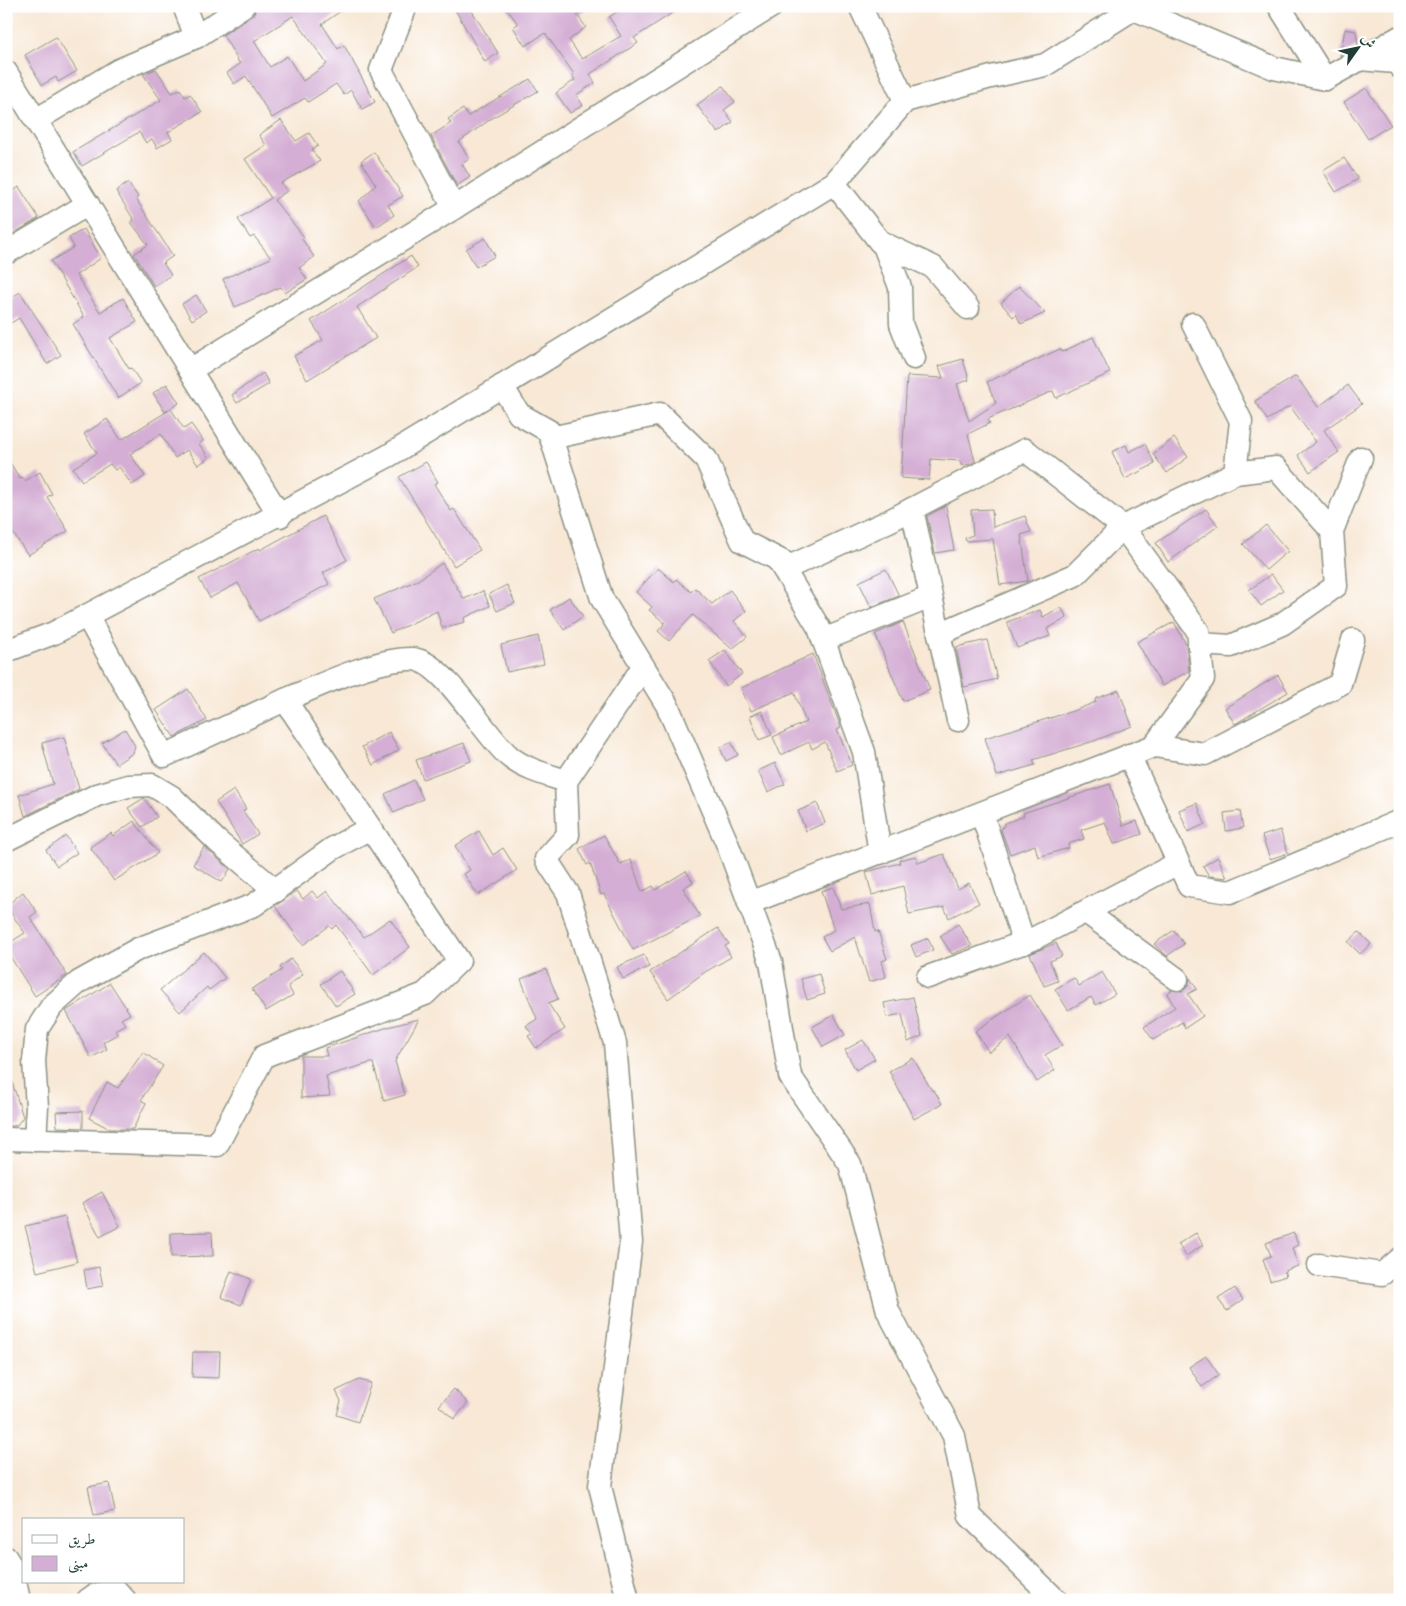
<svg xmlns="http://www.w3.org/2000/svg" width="1406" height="1606" viewBox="0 0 1406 1606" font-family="'EB Garamond',Amiri,serif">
<rect width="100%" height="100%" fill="#fff"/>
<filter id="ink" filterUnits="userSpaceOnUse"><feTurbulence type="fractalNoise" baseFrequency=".02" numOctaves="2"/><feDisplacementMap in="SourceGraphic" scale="10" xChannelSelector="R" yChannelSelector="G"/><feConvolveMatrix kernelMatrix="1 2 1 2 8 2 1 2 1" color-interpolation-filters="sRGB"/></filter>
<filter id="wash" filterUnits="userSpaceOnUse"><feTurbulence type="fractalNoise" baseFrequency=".0096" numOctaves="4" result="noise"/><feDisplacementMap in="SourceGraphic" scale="20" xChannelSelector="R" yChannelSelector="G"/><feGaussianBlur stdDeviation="1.12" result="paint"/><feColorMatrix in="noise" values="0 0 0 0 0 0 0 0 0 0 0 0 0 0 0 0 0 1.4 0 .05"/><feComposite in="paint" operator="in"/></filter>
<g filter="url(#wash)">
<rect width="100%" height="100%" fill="#f8e8d5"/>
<g id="blocks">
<!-- building -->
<g fill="#d4aed4" fill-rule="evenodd">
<path d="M256,6h92l-26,18 16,25 6,-4 31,57 -13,7 -11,-19 -7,5 -8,-11 -28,18 -3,-4 -33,20 -26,-42 -12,8 -7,-11 13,-9 -17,-29 31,-21zM293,16l34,48 -24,17 -16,-25 -17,11 -16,-26z"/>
<path d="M453,6h16l29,47 -13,9z"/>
<path d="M505,6h87l-15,9 9,12 -17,13 13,19 39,-23 -12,-19 17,-11h57l-49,32 4,5 -48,31 5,9 -19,12 7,10 -13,8 -14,-20 19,-13 -3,-5 2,-1 -29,-41 -20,13 -12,-19 5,-3z"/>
<path d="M1345,29l11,2 2,14 -18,11z"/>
<path d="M56,37l21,34 -19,11 -2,-5 -14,8 -17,-30z"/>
<path d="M156,69l16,24 8,-4 5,8 5,-3 12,18 -34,20 4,7 -15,9 -5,-9 -6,4 -7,-11 -57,34 -9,-14 88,-52 -18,-26z"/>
<path d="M530,79l8,12 -46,27 -33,24 10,17 -7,5 8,13 -13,9 -26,-50 20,-13 -3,-4 15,-10 5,7z"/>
<path d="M723,86l12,16 -11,8 9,12 -15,11 -21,-28z"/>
<path d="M1366,88l25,37 -23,14 -24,-37z"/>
<path d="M281,120l15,21 13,-8 9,13 -6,4 8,11 -39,22 6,8 -13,9 30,37 -2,2 12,18 -15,11 8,11 -22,14 -4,-6 -46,20 -12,-28 48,-21 -17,-22 -4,2 -12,-19 33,-21 -26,-39 21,-14 -7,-10z"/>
<path d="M374,152l29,44 -15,9 6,10 -18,12 -17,-26 17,-16 -15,-24z"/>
<path d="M1344,158l14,21 -22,13 -13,-21z"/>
<path d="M128,183l10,14 -2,2 37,57 -10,7 8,12 -17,11 -20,-32 14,-9 -17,-23 3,-2 -18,-29z"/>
<path d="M19,187l20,31 -33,20v-42z"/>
<path d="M84,229l17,29 -25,17 24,37 23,-14 14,24 -27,16 19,31 2,-1 10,15 -23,15 -45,-74 11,-7 -33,-56 23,-14 -5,-9z"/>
<path d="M485,238l10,18 -19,11 -10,-18z"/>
<path d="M411,256l7,11 -61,40 19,31 -69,42 -13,-24 29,-16 -12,-19z"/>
<path d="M1019,286l26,27 -24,11 -5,-10 -3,3 -12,-14z"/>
<path d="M20,292l41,63 -14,9 -28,-46 -13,8v-25z"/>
<path d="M196,295l10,16 -14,9 -10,-16z"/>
<path d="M1093,337l17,36 -54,25 -3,-7 -65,28 2,4 -22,11 7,27 -5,3 -8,2 -2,-5 -29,-2 -2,21 -28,-2 6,-102 36,2 -4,-12 24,-7 6,21 -12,4 12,37 27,-18 -9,-21 73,-33 2,3z"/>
<path d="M263,373l6,11 -32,19 -5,-8z"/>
<path d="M1296,376l22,31 30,-22 14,19 -38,26 15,22 -29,20 -12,-17 18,-13 -26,-36 -23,14 -12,-19z"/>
<path d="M167,384l12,19 -14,9 -12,-19z"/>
<path d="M171,409l13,20 7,-5 12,17 -4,3 10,14 -11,7 -11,-15 -12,8 -14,-24 -31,20 15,22 -13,9 -13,-18 -4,3 -5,-6 -28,17 -9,-13 24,-15 -13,-19 23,-15 14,21z"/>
<path d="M1174,438l14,19 -21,16 -14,-19z"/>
<path d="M1145,444l10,20 -30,15 -13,-27 14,-7 3,7z"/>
<path d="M6,456l14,23 2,-2 3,4 15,-9 12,22 -5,3 21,34 -40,24 -22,-32z"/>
<path d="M426,462l12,20 -4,2 17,27 3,-2 26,41 -26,16 -55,-89z"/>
<path d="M946,506l8,44 -19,3 -8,-37z"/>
<path d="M992,509l1,18 32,-11 6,16 -10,3 7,46 -28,4 -7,-46 -27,2 -1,-3 8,-3 -2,-25z"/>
<path d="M1206,509l12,17 -50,36 -12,-19z"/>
<path d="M323,516l24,44 -24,13 6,11 -70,37 -21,-38 -28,15 -11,-19 60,-31 1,2z"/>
<path d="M1266,525l22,26 -22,19 -23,-26z"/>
<path d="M442,563l22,36 19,-8 7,15 -26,12 1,4 -23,6 -5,-17 -46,22 -17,-34 44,-19z"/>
<path d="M658,568l16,14 2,-3 15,13 4,-4 17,16 18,-14 16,21 -12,10 13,16 -15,12 -39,-34 -24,26 -11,-10 7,-8 -16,-13 3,-3 -16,-15z"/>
<path d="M886,569l13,27 -28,11 -12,-25z"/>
<path d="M1271,574l12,16 -22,16 -12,-16z"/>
<path d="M507,585l8,18 -18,8 -8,-17z"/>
<path d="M569,597l14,19 -19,14 -14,-20z"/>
<path d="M1061,607l6,11 -20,11 3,7 -33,12 -10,-26 33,-12 3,7z"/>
<path d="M903,622l27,68 -27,11 -28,-67z"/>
<path d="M1174,622l12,22 3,27 -27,15 -25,-44z"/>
<path d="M538,636l6,28 -37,8 -6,-27z"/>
<path d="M987,640l10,39 -33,8 -8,-40z"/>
<path d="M725,650l17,24 -16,12 -17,-25z"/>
<path d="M813,654l28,74 -4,2 15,35 -15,6 -12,-29 -13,7 -3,-7 -28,13 -8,-18 33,-15 -12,-30 -43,19 -10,-23z"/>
<path d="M1278,675l10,17 -53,32 -10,-16z"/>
<path d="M188,689l19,31 -33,17 -18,-27z"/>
<path d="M1119,690l13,36 -38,15 -61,19 2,5 -38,11 -12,-38 91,-28 20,-8 -1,-3z"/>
<path d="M762,711l10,24 -13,5 -9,-24z"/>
<path d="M125,729l10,17 -2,7 -17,11 -14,-21z"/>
<path d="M389,732l10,18 -26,15 -11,-18z"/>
<path d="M64,737l15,52 -54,27 -6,-21 34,-11 -11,-41z"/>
<path d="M731,742l7,13 -12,6 -6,-13z"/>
<path d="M464,743l7,18 -48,18 -7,-19z"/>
<path d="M775,763l10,21 -17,8 -10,-21z"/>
<path d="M414,780l9,19 -29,14 -9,-19z"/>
<path d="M1110,784l13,42 14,-5 5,13 -28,10 -9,-22 -24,8 3,9 -16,5 1,4 -31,9 -3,-12 -25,9 -9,-24 4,-7 19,-7 -1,-3z"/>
<path d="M234,790l12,19 -3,2 15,23 -16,10 -26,-42z"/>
<path d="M144,798l13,19 -15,10 -14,-19z"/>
<path d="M817,803l8,20 -19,8 -8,-20z"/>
<path d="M1197,803l8,21 -17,8 -9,-22z"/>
<path d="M1240,811l3,17 -17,3 -2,-18z"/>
<path d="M134,821l24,32 -44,28 -24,-34 21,-14 2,3z"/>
<path d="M1280,830l8,23 -18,6 -8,-23z"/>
<path d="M479,831l14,24 10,-7 14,22 -39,25 -14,-21 6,-4 -15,-24z"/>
<path d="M604,835l16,29 11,-4 11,32 11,-6 2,4 31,-19 7,11 -10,6 17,28 -67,34 -29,-56 -3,1 -11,-32 -3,2 -8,-16z"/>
<path d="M66,836l11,17 -20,13 -11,-16z"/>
<path d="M204,847l26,22 -8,13 -29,-17z"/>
<path d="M944,854l14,35 11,-6 10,20 -30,15 -5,-11 -35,7 -6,-28 -31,9 -6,-23 34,-9 -1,-3 17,-4 2,7z"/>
<path d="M1218,857l9,21 -18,-2 -6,-10z"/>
<path d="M833,887l8,22 29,-5 5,28 3,-1 9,28 -5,2 4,16 -17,5 -14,-45 -25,14 -8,-14 12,-7 -13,-39z"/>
<path d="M297,891l6,8 9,-8 6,7 9,-7 37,46 26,-18 20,28 -37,28 -37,-50 -4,4 -3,-3 -26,19 -28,-39z"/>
<path d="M23,892l14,20 -7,5 37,58 -32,21 -29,-46v-5l19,-12 -19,-27z"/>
<path d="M958,924l14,22 -20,8 -12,-18z"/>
<path d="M718,928l11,16 -4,2 6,11 -26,15 -37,27 -18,-27z"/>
<path d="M1174,930l10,14 -17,12 -13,-12z"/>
<path d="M1359,932l12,12 -11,10 -12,-12z"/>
<path d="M928,938l5,12 -17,7 -5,-12z"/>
<path d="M1056,943l6,13 -12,5 8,20 -14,5 -14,-32z"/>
<path d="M204,952l21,26 -16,12 -2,-3 -27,25 -20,-22z"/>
<path d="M644,955l5,12 -26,12 -6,-12z"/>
<path d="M291,959l12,15 -15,12 5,9 -27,16 -14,-22 30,-19 -2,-3z"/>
<path d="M546,969l12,30 -10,4 17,26 -29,19 -8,-12 4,-2 -6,-8 11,-7 -16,-40z"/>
<path d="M340,971l15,23 -19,12 -15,-22z"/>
<path d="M1102,972l13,22 -19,11 -5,-8 -23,13 -13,-21 19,-11 5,8z"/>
<path d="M819,974l6,20 -18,6 -6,-21z"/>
<path d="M1190,978l7,11 -9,5 15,22 -18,12 -3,-6 -29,18 -9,-13 31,-20 -8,-13 4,-4 12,1 5,-5z"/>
<path d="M110,983l20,31 -9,5 4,5 -10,6 3,4 -15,8 4,7 -16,9 -25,-47z"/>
<path d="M1030,995l32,50 -17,10 10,15 -18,12 -27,-45 -21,15 -14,-21z"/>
<path d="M913,997l9,39 -14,6 -6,-28 -15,3 -3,-14z"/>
<path d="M834,1015l11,20 -22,12 -11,-20z"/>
<path d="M419,1019l-24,42 10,34 -21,6 -11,-38h-3l-44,13 4,20 -29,2v-42h26l-2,-8 63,-21z"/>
<path d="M863,1040l12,19 -19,11 -11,-20z"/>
<path d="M143,1052l20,14 -22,34 5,3 -13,26h-23l-21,-11 18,-36 11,6z"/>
<path d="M913,1058l19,33 2,-1 8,14 -28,15 -25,-48z"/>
<path d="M9,1072l14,45 -6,8 -4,1h-7v-53z"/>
<path d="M83,1111v17l-26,-1 -1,-15z"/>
<path d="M102,1192l18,34 -20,11 -18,-34z"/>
<path d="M65,1217l12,45 -40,10 -12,-46z"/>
<path d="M212,1232l1,24 -42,1v-24z"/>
<path d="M1196,1233l7,12 -17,11 -8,-12z"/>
<path d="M1294,1233l4,12 -6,3 6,18 -14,5 2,5 -16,5 -7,-22 8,-3 -5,-13z"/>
<path d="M99,1267l4,19 -16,3 -3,-19z"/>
<path d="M231,1271l20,8 -10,26 -20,-8z"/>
<path d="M1235,1288l8,12 -16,11 -9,-12z"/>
<path d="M193,1352h27l-1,26 -27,-1z"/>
<path d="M1206,1356l13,19 -17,12 -13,-20z"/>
<path d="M359,1380l12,3 -13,39 -21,-7 4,-14 -5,-10z"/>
<path d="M454,1389l14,14 -14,16 -15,-13z"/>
<path d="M109,1483l6,28 -21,4 -6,-28z"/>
</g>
</g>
</g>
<g filter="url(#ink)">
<use href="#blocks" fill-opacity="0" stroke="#8c9284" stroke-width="1"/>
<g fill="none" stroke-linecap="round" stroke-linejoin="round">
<!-- minor casing -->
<g stroke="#8c9284" stroke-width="25">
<g id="minor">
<path d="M184,6l12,31"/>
<path d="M860,6l45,95"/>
<path d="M1279,6l46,73"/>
<path d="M1134,9l140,59 51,11 75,-42"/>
<path d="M1359,59l37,3 4,5"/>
<path d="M6,72l274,444"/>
<path d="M36,120l83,-50 77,-33 47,-31"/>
<path d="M834,183l46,59 53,25 35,41"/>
<path d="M454,208l318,-202"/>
<path d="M883,243l17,44 1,37 13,34"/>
<path d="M6,253l82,-49"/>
<path d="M190,370l264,-162 -73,-138 25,-64"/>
<path d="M502,386l17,28 30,17 53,168 65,106 60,138 44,119 19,114 60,88 38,147 66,125 16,80 86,84"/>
<path d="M551,438l109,-24 46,45 36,82 49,25 98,-45 136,-71 98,77 112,-54 6,-52 -48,-97"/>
<path d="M1235,473l41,-5 56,63"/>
<path d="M912,509l46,211"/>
<path d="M778,560l41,68 45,124 16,101"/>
<path d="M823,640l108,-43"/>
<path d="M1199,644l32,2 51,-22 54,-38 -4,-55 29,-73"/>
<path d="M6,651l48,-18 334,-177 446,-273 71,-82 86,-24 54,-12 93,-59"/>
<path d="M285,700c33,-14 92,-42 127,-41 32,1 72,77 98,98 16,13 38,18 56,24"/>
<path d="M1154,746l51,8 135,-70 13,-44"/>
<path d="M1129,755l60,131 41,6 170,-71"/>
<path d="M982,814l42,129"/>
<path d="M6,840l91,-45 31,-9 24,-1 20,12 45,44 59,50"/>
<path d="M749,903l405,-157 49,-67 -5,-48 -75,-104 -48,48 -136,59"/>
<path d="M1086,912l91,67"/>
<path d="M928,977l103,-37 147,-77"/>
<path d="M6,1139l211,6 47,-89 161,-62 34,-33 -174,-261 -121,56 -77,-140"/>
<path d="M35,1140l2,-33 -3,-46 3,-32 15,-23 27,-24 59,-33 116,-44 78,-56 38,-21"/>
<path d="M1319,1265l63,9 18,-15"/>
<path d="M6,1558l6,10 7,32"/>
<path d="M88,1600l7,-5 21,-5 9,10"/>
<path d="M628,1600l-28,-114 31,-244 -16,-199 -47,-150 -22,-34 22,-24 -2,-54 77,-114"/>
</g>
</g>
<!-- minor -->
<use href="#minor" stroke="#fff" stroke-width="22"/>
</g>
</g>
<!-- margin -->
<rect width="1406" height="1606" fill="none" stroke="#fff" stroke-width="25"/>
<!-- legend -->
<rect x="22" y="1518" width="162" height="65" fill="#ffffff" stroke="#a5b1ae"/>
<rect x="32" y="1535" width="25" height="8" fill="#ffffff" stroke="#a5b1ae"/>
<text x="68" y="1544" font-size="15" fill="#1f3d34">طريق</text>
<rect x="32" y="1556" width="25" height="15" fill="#d4aed4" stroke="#a5b1ae"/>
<text x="68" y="1568" font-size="15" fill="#1f3d34">مبنى</text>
<!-- north arrow -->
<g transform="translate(1358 48) rotate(57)" stroke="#ffffff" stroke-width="4" paint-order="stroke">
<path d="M0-4L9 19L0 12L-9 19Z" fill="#1f3d34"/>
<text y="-8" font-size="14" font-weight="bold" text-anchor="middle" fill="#1f3d34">ش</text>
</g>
</svg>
